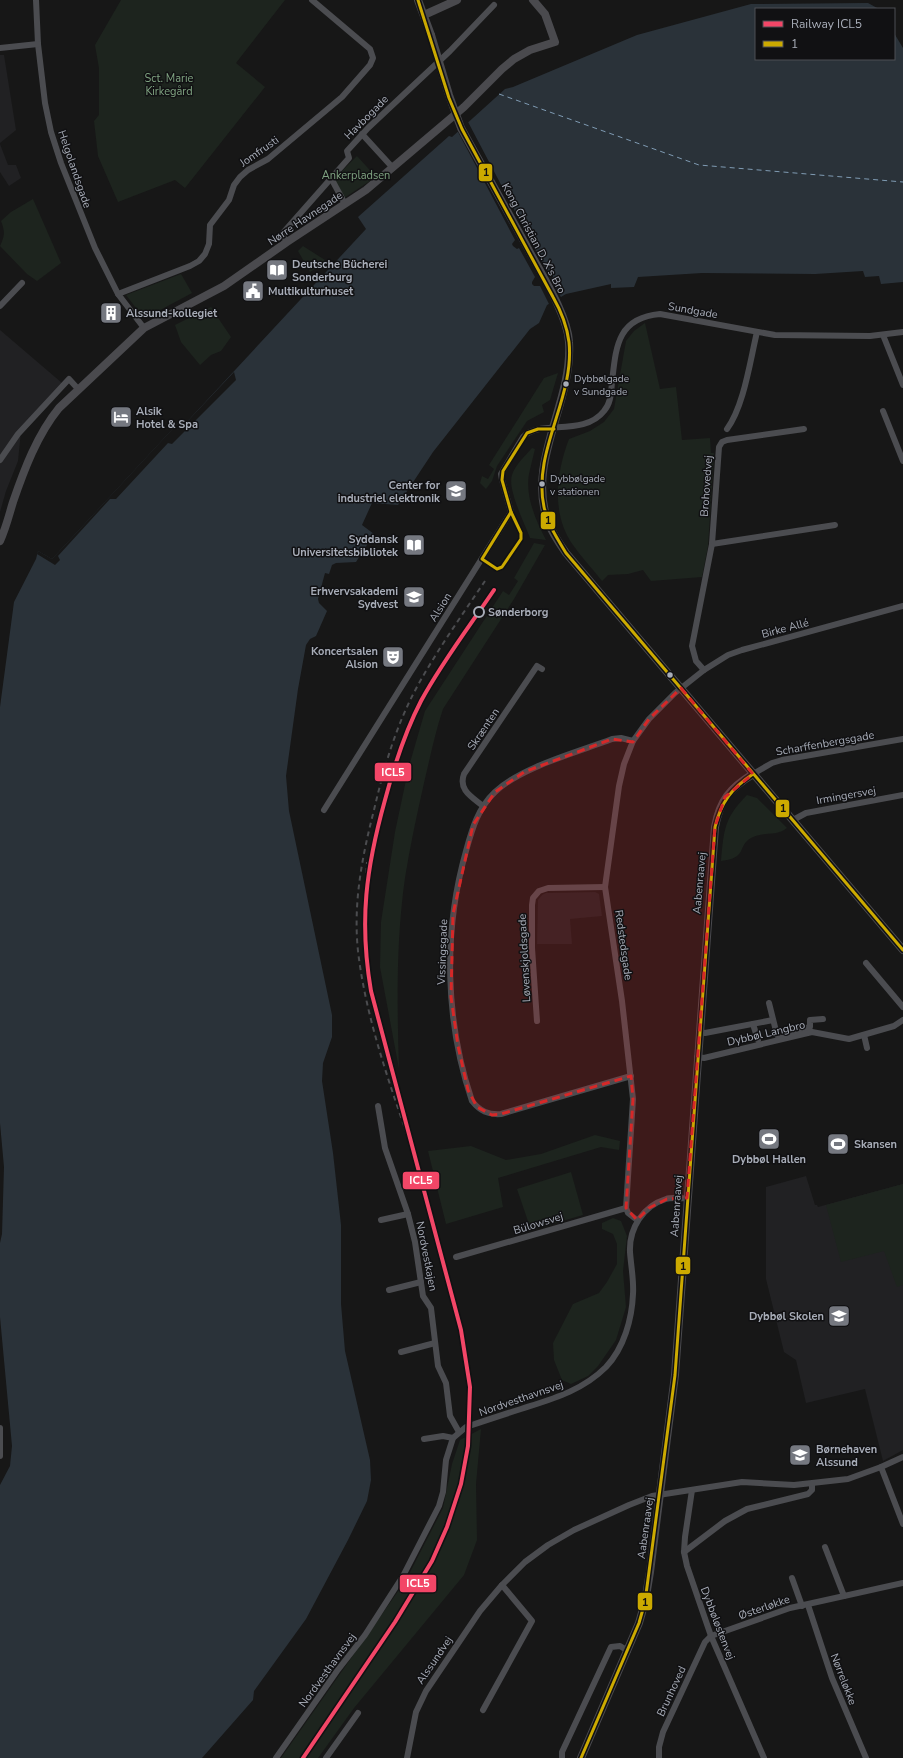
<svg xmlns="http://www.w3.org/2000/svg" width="903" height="1758" viewBox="0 0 903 1758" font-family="'Nunito Sans',sans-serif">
<rect width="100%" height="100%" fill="#171717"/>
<!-- built -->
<g fill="#212123">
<path d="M0,55h4l12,75 -16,13z"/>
<path d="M0,144l8,21h8l5,13 -12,8 -9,-14z"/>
<path d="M0,330l62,53 -41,48 -3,30 -12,30 -6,21z"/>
<path d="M595,892l4,2 3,22 -32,3 2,25h-35l1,-44 4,-5 4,-2z"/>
<path d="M806,1176l9,29h2l1,2 85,-23v266l-20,11 -18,-72 -59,14 -10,-43 -12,-8 -18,-73v-92z"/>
</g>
<!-- green -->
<g fill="#1d241e">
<path d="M121,0h164l-49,63 29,24 -80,101 -10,-8 -57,22 -20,-46 -4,-35 5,-6v-47l-4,-23z"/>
<path d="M357,156l19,21 -32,21 -10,-19z"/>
<path d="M33,199l28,64 -24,18 -10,-7 -27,-28c5,-10 5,-15 1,-25l10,-9z"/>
<path d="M303,246l22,14 -4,5 -11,7 -12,-21z"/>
<path d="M181,274l11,19 -41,22 -6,1 -9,-8 -10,-13z"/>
<path d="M211,307l7,7 -2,1 15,22 -10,14 -10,4 -11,10 -19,-23 -6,-17z"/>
<path d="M645,323l15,66 16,-2 6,53 28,-2 1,15h3l-6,93 -6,31 -51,4 -8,-11 -15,4 -20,1 -6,6c-9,-12 -20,-23 -29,-36 -22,-31 -17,-72 -4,-106l21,-8 14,-9 10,-13 12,-68 8,-10z"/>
<path d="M558,373l-8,27 -8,5 2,7 -17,9 -30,45 -5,15 -6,8 -6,-6 2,-7 6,3 6,-10 -5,-4 55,-87z"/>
<path d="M532,448l3,1c-2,8 -4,16 -6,25 -4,22 7,47 17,66l-16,-2c-5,-14 -23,-49 -18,-63 3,-10 13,-19 20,-27z"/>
<path d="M534,543l11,2 -31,54 -71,110c-8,24 -13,49 -19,74 -7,31 -14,63 -19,95 -9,63 -8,128 -6,191l-19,-102 1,-45 14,-90 14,-66 16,-55 78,-120 6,4 9,-14 -4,-3z"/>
<path d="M747,795l10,3 30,30c-11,9 -24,3 -36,10 -14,8 -3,20 -30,23 3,-31 3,-43 26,-66z"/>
<path d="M595,1135l25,6 -1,9 -18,-3 -103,31 5,29 -57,17 -18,-73 43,-5 35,14 35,-6z"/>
<path d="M571,1172l12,43 -52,15 -14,-41z"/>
<path d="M903,1184v101l-6,2 -13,-36 -43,11 -15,-57z"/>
<path d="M613,1218l8,3 6,15 -4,35 3,36 -10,33 -18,26 -10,10 -17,8 -9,-4 -8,-20 -1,-17 20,-39 26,-11 8,-11 10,-18v-20l-4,-10 -11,-5v-6z"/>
<path d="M481,1429l-5,55 1,56 -13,35 -110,133 -36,50h-37l125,-178 37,-72 9,-44 8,-24z"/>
</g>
<!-- water -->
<path fill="#2a3239" d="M868,3l11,6h-123v50h138v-26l9,15v234l-22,2 -2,-8 -14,1 -2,-6 -48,3 -113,-1 -64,4 -4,10 -23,1v-4l-45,10 -19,11 -8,18 -9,6 -97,123 -35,53 -26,-2 -10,22 12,9 -18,28 -20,1 -4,2 -3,9 -4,-1 -7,26 1,4 8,8 -11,25 -6,3 -4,6 -8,44 -12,87 3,35 43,204v22l-9,26 -1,18 11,72 8,72v79l4,47 25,109 1,20 -4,21 -19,39 -42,79 -52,72 -1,9 -51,58h-202v-273l10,-19 2,-20 -12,-129v-74l2,-9 2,-67 -4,-44v-416l14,-105 22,-43 2,-8 14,8 127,-137 4,4 183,-197 -8,-12 91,-81 3,1 53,-48 8,-2 124,-52 114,-31z"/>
<!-- pier -->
<g fill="#171717">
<path d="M467,120l60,114h5l1,3 -2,5 16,29h4l2,2v4l-2,2 11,20 -12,7 -10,-20h-6l-2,-2v-2l3,-5 -16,-29 -2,1 -4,-3 -1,-2 3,-4 -58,-110z"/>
<path d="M234,372l2,8 -64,64 -4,-1 -52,56h-6l-52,57 2,4 -5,5 -18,-11 1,-3 14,8 127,-137 4,4z"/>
</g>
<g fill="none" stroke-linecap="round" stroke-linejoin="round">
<!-- ferry -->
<path stroke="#7f9bb3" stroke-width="1" stroke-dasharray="5 4" stroke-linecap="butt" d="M499,94l200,71 204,17"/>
<!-- street -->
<g stroke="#4b4c50" stroke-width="6">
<path d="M36,0l2,44 7,59 6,29 10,31 34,85 23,46 26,34"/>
<path d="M0,48l38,-4"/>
<path d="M362,134l31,34"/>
<path d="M331,178l14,26"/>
<path d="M287,242l-5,-8 67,-76 -2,-7 21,-23 82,-77 44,-46"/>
<path d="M118,294l72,-28 9,-5 6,-7 4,-10 1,-19 19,-25 5,-15 6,-8 8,-7 20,-11 74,-62 28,-32 3,-7 -3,-9 -58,-49"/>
<path d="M0,306l22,-23"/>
<path d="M883,335l20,50"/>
<path d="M883,411l20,50"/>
<path d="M727,429c17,-23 23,-68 30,-97"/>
<path d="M0,460l18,-26 51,-55 10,11"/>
<path d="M712,544l123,-19"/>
<path d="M704,670l-8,-9 -4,-15 20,-102 7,-97 3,-5 5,-2 77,-11"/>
<path d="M753,774l19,-11 10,-3 121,-21"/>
<path d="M483,806c-11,-9 -25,-16 -19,-32l73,-108 5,3"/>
<path d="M324,810l187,-298 -9,-32 -1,-6 22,-37c16,-18 61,0 81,-26 7,-8 7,-18 8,-29 4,-35 5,-64 48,-68l115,21 95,1 33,-4"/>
<path d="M793,820l13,-7 97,-18"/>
<path d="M866,963l37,44"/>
<path d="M769,1003l8,32 33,-8v-7l13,-1"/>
<path d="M537,1021l-5,-73v-43l1,-7 6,-7 9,-3 57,-1"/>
<path d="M753,1024l5,16"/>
<path d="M699,1032l6,1 68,-13"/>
<path d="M864,1035l3,13"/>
<path d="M697,1057l7,1 108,-26 37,7 45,-13 9,-6"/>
<path d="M631,1076l-130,38c-13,1 -21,-3 -29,-13 -27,-80 -29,-169 -6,-250 6,-22 12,-43 29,-59 26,-25 83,-40 117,-53l9,-1 12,3"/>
<path d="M378,1106l7,42 23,66 7,28 8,54 8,12 7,58 8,17 4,33 9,16"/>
<path d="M381,1220l27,-6"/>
<path d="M637,1220l-9,-7 -2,-5 7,-109 -11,-98 -17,-114 14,-101 5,-22 9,-23 16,-22 26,-26 29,-23 24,-15 14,-5 161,-44"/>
<path d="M456,1257l170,-49"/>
<path d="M389,1290l32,-8"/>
<path d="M401,1352l34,-9"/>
<path d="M0,1428v28"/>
<path d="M424,1439l19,-3 10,2"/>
<path d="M881,1467l22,57"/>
<path d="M692,1490l-7,47 -1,15 3,14 24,70 53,122"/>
<path d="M825,1547l19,49"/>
<path d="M684,1552l41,-31 22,-12 61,-15 4,-4v-6"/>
<path d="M792,1578l10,28"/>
<path d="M808,1605l24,73 34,80"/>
<path d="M483,1710l49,-89 -30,-36"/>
<path d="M276,1758l61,-87 28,-36 38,-59 36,-70 4,-14 3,-32 7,-22 13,-11c18,-6 36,-12 55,-18 31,-10 61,-18 85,-42 18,-19 26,-48 27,-73 1,-13 -2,-28 -3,-42 -1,-24 13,-46 36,-53 6,-2 15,0 21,-1"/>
<path d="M326,1758l32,-45"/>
<path d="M407,1758l9,-46 10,-21 54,-80 22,-26 23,-23 23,-17 26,-15 55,-25 23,-9 90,-14 52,3 54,-6 33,-12 22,-10"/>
<path d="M562,1758v-6l49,-105 9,-1 8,5"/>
<path d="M659,1758v-11l4,-15 42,-90 6,-6 79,-28 113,-25"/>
</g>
<!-- secondary -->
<g stroke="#4a4a4e" stroke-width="8">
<path d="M418,0l13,35"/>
<path d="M424,15l33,-15"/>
<path d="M526,245c13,25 42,70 43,97 4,61 -43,119 -21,180 4,11 11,21 18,31l337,397"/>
<path d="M0,541c6,-13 9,-26 13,-39 11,-32 24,-67 46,-94l85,-80 80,-42 63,-44 79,-52 98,-83 38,-38 12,-10 16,-9 25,-8 -10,-28 -12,-14"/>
<path d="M581,1758l58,-135 6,-21 5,-30 25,-197 40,-548c5,-27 15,-39 38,-53"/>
</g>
<!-- rail -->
<g stroke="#4b4c4f" stroke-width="2" stroke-dasharray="5 4" stroke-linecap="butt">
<path d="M365,900l2,-38"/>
<path d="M416,1160c-23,-66 -50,-139 -58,-209 -5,-48 4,-94 16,-141 10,-43 22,-85 44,-125 20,-36 44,-70 67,-104"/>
</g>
<!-- secondary-bridge -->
<path stroke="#4a4a4e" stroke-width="8" d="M431,35l18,60 12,33 65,117"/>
<!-- bus-1 casing -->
<g stroke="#111113" stroke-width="6">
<g id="bus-1">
<path d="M418,0l31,98 13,31 91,168c8,14 14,29 16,45 6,56 -37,109 -25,165 4,18 13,31 22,46l337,397"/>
<path d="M511,512l10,21v6l-19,28 -5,2 -15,-10z"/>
<path d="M511,512l-9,-32 1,-9 24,-38 11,-4h16"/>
<path d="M581,1758l58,-135 6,-21 30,-227 40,-548c6,-25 17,-39 38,-53"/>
</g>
</g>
<!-- bus-1 -->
<use href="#bus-1" stroke="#ca0" stroke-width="3"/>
<!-- rail-1 casing -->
<g stroke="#111113" stroke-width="7">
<path id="rail-1" d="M303,1758l92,-136 37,-61 15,-34 14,-43 7,-38 2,-59 -9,-57 -90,-339c-12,-70 -5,-123 14,-191 9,-34 20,-68 36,-99 21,-39 48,-74 73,-111"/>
</g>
<!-- rail-1 -->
<use href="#rail-1" stroke="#f34667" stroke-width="4"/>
</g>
<!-- marked area -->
<path fill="#d62828" fill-opacity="0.2" stroke="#d62828" stroke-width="3" stroke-dasharray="8 5" stroke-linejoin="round" d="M681,688l72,86 -28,23 -10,30 -28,371 -20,1 -18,9 -12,12 -11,-12 7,-109 -2,-23 -130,38 -9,1 -15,-8 -9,-17 -10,-44 -7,-49 2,-83 20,-89 22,-33 29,-20 88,-33 21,3 16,-23z"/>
<!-- icons -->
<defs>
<g id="library-square" transform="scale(1.15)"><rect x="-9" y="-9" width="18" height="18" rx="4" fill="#757880" stroke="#111113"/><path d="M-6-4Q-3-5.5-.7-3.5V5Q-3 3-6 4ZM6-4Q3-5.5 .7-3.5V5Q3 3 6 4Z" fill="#fff"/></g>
<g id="civic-square" transform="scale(1.15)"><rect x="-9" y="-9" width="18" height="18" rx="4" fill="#757880" stroke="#111113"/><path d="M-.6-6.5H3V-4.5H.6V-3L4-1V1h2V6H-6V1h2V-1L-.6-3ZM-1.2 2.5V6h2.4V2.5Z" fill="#fff"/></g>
<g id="building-square" transform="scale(1.15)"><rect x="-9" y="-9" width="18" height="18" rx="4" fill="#757880" stroke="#111113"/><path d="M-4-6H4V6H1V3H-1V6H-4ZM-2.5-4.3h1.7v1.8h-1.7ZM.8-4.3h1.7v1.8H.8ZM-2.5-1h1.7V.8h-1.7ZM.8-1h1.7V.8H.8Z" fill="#fff"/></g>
<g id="hotel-square" transform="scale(1.15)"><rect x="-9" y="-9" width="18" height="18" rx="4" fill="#757880" stroke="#111113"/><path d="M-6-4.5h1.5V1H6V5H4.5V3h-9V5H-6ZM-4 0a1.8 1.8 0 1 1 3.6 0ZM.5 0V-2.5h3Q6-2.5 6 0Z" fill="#fff"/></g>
<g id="school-square" transform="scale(1.15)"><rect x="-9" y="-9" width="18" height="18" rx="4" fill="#757880" stroke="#111113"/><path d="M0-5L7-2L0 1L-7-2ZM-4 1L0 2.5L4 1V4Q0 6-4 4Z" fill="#fff"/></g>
<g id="theatre-square" transform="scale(1.15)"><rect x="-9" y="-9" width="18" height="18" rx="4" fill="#757880" stroke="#111113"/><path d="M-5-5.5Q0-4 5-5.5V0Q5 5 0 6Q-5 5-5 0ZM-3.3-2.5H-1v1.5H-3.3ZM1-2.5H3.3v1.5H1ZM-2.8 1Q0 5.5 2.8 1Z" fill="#fff"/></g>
<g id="stadium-square" transform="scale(1.15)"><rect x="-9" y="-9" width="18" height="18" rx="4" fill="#757880" stroke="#111113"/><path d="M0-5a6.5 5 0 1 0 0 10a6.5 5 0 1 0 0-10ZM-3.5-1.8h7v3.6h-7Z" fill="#fff"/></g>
</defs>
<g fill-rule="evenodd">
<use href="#library-square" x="277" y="270"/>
<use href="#civic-square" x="253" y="291"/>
<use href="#building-square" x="111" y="313"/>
<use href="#hotel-square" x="121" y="417"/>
<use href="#school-square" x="456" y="491"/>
<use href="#library-square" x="414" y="545"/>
<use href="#school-square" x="414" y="597"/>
<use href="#theatre-square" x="393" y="657"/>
<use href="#stadium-square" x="769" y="1139"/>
<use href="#stadium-square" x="838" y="1144"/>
<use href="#school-square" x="839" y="1316"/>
<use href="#school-square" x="800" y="1455"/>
</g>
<!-- markers -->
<g fill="#a8adb8" stroke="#111113" stroke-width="1.5">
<circle cx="566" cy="384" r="3.5"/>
<circle cx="542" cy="484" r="3.5"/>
<circle cx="670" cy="675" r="3.5"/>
</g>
<circle fill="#111113" stroke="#a8adb8" stroke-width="2" cx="479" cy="612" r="5"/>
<g text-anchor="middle" stroke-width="3" stroke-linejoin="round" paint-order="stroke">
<!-- bus labels -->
<g font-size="10" fill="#a8adb8" stroke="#111113" text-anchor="start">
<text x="574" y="382">Dybbølgade<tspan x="574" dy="13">v Sundgade</tspan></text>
<text x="550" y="482">Dybbølgade<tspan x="550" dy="13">v stationen</tspan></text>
</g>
<!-- park labels -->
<g font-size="11" fill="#7fa381" stroke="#111113">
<text x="169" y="82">Sct. Marie<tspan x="169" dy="13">Kirkegård</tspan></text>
<text x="356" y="179">Ankerpladsen</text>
</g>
<!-- street labels -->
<g font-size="11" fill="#a8adb8" stroke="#111113">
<text transform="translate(366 117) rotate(-45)" y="4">Havbogade</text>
<text transform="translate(259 151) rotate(-35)" y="4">Jomfrusti</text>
<text transform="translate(75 169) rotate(71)" y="4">Helgolandsgade</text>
<text transform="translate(305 218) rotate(-34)" y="4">Nørre Havnegade</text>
<text transform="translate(534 238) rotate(62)" y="4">Kong Christian D. X's Bro</text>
<text transform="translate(693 310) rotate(10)" y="4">Sundgade</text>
<text transform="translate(706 486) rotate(-86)" y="4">Brohovedvej</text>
<text transform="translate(440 607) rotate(-58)" y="4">Alsion</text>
<text transform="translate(785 628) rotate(-15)" y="4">Birke Allé</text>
<text transform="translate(483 729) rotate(-56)" y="4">Skrænten</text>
<text transform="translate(825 743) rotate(-10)" y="4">Scharffenbergsgade</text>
<text transform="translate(846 795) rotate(-10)" y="4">Irmingersvej</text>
<text transform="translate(699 883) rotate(-85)" y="4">Aabenraavej</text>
<text transform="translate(624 945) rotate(82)" y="4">Redstedsgade</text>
<text transform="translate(442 952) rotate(-88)" y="4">Vissingsgade</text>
<text transform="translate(524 958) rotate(-93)" y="4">Løvenskjoldsgade</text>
<text transform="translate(766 1033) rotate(-13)" y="4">Dybbøl Langbro</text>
<text transform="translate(676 1206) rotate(-86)" y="4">Aabenraavej</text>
<text transform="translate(538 1223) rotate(-17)" y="4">Bülowsvej</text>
<text transform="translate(427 1256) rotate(79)" y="4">Nordvestkajen</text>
<text transform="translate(521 1398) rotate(-19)" y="4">Nordvesthavnsvej</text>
<text transform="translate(645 1528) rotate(-82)" y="4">Aabenraavej</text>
<text transform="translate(764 1607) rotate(-19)" y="4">Østerløkke</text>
<text transform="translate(718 1623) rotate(69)" y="4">Dybbøløstenvej</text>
<text transform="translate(434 1660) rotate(-56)" y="4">Alssundvej</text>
<text transform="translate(327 1670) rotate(-54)" y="4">Nordvesthavnsvej</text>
<text transform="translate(844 1679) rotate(69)" y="4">Nørreløkke</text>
<text transform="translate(671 1691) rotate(-65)" y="4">Brunhoved</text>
</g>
<!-- poi labels -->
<g font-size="11" font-weight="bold" fill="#a8adb8" stroke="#111113" text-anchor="start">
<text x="292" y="268">Deutsche Bücherei<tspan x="292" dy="13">Sonderburg</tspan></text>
<text x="268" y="295">Multikulturhuset</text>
<text x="126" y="317">Alssund-kollegiet</text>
<text x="136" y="415">Alsik<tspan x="136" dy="13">Hotel &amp; Spa</tspan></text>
<text x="440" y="489" text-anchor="end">Center for<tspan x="440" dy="13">industriel elektronik</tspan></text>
<text x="398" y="543" text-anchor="end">Syddansk<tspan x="398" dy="13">Universitetsbibliotek</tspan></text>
<text x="398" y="595" text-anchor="end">Erhvervsakademi<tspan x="398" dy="13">Sydvest</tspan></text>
<text x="378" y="655" text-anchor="end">Koncertsalen<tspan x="378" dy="13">Alsion</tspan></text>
<text x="854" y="1148">Skansen</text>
<text x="769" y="1163" text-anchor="middle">Dybbøl Hallen</text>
<text x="824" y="1320" text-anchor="end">Dybbøl Skolen</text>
<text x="816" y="1453">Børnehaven<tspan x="816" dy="13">Alssund</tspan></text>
</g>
<!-- stop labels -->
<g font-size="11" font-weight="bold" fill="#a8adb8" stroke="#111113" text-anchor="start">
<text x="488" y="616">Sønderborg</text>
</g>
</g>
<g stroke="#111113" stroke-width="1.5">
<rect x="478" y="163" width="15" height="19" rx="4" fill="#ca0"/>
<rect x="540" y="511" width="16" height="19" rx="4" fill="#ca0"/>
<rect x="374" y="762" width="38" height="20" rx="4" fill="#f34667"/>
<rect x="775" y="799" width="15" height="19" rx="4" fill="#ca0"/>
<rect x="402" y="1171" width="38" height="19" rx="4" fill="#f34667"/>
<rect x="675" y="1256" width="16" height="19" rx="4" fill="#ca0"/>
<rect x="399" y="1574" width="38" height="19" rx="4" fill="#f34667"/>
<rect x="637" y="1592" width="16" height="19" rx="4" fill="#ca0"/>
</g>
<g font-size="11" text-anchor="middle" font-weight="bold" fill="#fff">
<text x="393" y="776">ICL5</text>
<text x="421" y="1184">ICL5</text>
<text x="418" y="1587">ICL5</text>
</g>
<g font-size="11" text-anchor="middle" font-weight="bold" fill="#111">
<text x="486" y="176">1</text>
<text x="548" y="524">1</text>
<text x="783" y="812">1</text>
<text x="683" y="1270">1</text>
<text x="645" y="1606">1</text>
</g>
<!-- legend -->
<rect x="755" y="8" width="140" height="52" fill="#111113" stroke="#4d4f55"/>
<rect x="763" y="21" width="20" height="6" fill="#f34667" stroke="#4d4f55"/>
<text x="791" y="28" font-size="12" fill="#a8adb8">Railway ICL5</text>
<rect x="763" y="41" width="20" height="6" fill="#ccaa00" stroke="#4d4f55"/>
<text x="791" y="48" font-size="12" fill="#a8adb8">1</text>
</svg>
